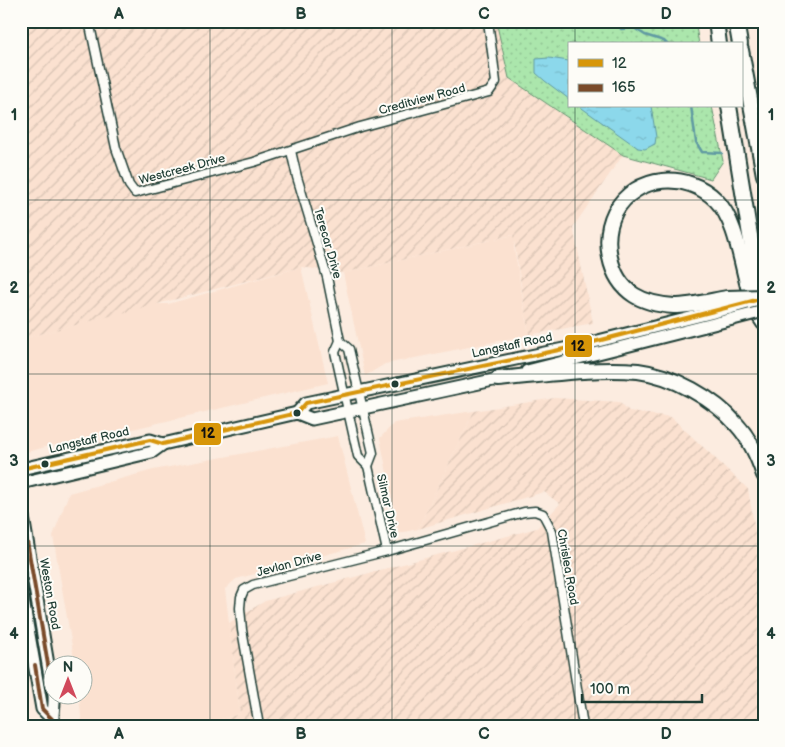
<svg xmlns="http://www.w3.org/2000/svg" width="785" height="747" viewBox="0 0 785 747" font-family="'Balsamiq Sans',sans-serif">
<defs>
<pattern id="industrial-furrows" width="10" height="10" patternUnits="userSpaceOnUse" patternTransform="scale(1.25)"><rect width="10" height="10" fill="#fbe1d0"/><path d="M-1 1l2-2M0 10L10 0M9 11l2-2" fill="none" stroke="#d7c2b3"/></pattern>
<pattern id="grass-dots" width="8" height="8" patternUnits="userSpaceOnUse" patternTransform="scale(1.25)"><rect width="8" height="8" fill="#abe6ac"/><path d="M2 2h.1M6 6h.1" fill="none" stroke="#93c695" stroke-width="1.8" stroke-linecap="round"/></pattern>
<pattern id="water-ripples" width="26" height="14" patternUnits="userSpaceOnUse" patternTransform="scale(1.25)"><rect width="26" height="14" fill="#8cd8eb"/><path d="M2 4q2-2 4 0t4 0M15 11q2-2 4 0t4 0" fill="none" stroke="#78baca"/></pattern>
</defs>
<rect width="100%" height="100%" fill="#fcece0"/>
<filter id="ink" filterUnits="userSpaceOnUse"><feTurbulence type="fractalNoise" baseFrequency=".02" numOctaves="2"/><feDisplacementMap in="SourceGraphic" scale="10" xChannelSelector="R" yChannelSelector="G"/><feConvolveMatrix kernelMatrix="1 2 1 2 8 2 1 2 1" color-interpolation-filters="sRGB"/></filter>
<g filter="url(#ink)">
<!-- built -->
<g fill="#fbe1d0">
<path d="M514,235v12l15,88 -144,29 -20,12 -22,-103z"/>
<path d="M301,267l27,116 -263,62h-12l-26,7 -6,-24v-89l132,-35h15z"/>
<path d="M474,411l-56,118 -19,4 -19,-95 14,-15z"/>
<path d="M338,436l27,108 -129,35 -11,10 15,125 -45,12h-113l-3,-31 3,-1v-30h-7l-22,-128 16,-43 84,-23z"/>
</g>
<!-- industrial -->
<g fill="url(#industrial-furrows)">
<path d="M21,21h221l1,5 135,-5h118l13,57 114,77 -50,72 20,96 -64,12 -16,-100 -170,38 -42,-6 -280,72z"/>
<path d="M555,398l65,4 9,9 42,6 77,72 16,94v143h-569l45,-12 -11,-91 36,-22 272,-73 23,-24 -16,-12 -126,37 56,-118z"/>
</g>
<!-- grass -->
<g fill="url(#grass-dots)" stroke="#659270">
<path d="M242,21h136l-135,5z"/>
<path d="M496,21h199l4,23h-130v62h143l11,55 -12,18 -88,-24 -114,-77z"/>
</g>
<!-- water -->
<g fill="url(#water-ripples)" stroke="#609aa2">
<path d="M549,58l20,3v38l-24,-18 -9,-8v-14z"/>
<path d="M579,106h72l5,31 -1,7 -10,5 -7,-1z"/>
</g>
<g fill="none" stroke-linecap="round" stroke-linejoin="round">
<!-- stream -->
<g stroke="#609aa2" stroke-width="2.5">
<path d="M603,21l2,2 3,-2"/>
<path d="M618,21l3,8 13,-1 11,7 19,6 3,3"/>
<path d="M691,106l5,36 6,10 20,1"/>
</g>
<!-- minor casing -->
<g stroke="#1f3d34" stroke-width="11">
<g id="minor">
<path d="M89,21l27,127 13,37 6,8 119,-31 106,-35 129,-35 7,-10 -8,-61"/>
<path d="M291,151l6,26 30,100 13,64 -5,11 23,104 10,10 19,85"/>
<path d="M340,341l9,8 24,104 -5,13"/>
<path d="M259,726l-17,-96 -2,-22 1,-11 3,-7 9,-5 134,-34 137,-39 11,-1 8,3 9,17 31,195"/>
</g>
</g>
<!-- secondary casing -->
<g stroke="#1f3d34" stroke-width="15">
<g id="secondary">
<path d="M527,371l206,-52"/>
<path d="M297,413l9,-10 272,-57 152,-38"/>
<path d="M21,469l129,-29 13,4"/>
<path d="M21,483l131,-31 11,-8 134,-31 15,6 195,-42"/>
<path d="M21,505l31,183"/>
<path d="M21,589l21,120 10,10"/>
<path d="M53,725c-1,-11 2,-20 1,-31"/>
</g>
</g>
<!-- motorway casing -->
<g stroke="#1f3d34" stroke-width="18">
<g id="motorway">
<path d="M716,21l3,23"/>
<path d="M736,21l4,23"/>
<path d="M741,50l23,125"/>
<path d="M729,106l32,197"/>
<path d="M727,298c-17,3 -36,8 -53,8 -13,-1 -29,-4 -40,-11 -26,-17 -32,-57 -19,-83 21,-38 72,-41 101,-12 23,23 26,75 38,106 2,6 6,11 10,17"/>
<path d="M498,379c43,-4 97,-12 140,-8 34,4 77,28 99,54 13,14 21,32 27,50"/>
</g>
</g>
<!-- minor -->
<use href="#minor" stroke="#fdfcf7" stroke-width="8"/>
<!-- secondary -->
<use href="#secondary" stroke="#fdfcf7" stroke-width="11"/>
<!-- motorway -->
<use href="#motorway" stroke="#fdfcf7" stroke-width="14"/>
<!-- secondary-bridge casing -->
<g stroke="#1f3d34" stroke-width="15" stroke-linecap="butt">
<g id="secondary-bridge">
<path d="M730,308l25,-7"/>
<path d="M733,319l31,-8"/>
</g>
</g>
<!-- motorway-bridge casing -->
<g stroke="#1f3d34" stroke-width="18" stroke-linecap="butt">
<path id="motorway-bridge" d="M727,298l37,-1"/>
</g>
<!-- secondary-bridge -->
<use href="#secondary-bridge" stroke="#fdfcf7" stroke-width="11"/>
<!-- motorway-bridge -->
<use href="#motorway-bridge" stroke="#fdfcf7" stroke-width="14"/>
<!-- bus-1 casing -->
<g stroke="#fdfcf7" stroke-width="8">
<path id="bus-1" d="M21,469l129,-29 13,4 134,-31 9,-10 272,-57 186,-48"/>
</g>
<!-- bus-2 casing -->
<g stroke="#fdfcf7" stroke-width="8">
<g id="bus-2">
<path d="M21,506l31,182"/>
<path d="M35,665l7,44 10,10 1,7"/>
</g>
</g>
<!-- bus-1 -->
<use href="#bus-1" stroke="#d79608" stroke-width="4"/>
<!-- bus-2 -->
<use href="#bus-2" stroke="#7a4b2a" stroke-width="4"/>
</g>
</g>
<!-- grid -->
<path fill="none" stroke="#1f3d34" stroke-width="1" stroke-opacity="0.55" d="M210,21v705M392,21v705M575,21v23M575,106v620M21,200h743M21,374h743M21,546h743"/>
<!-- markers -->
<g fill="#1f3d34" stroke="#fdfcf7" stroke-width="2">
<circle cx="395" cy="384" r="4.5"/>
<circle cx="297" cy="413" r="4.5"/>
<circle cx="45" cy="464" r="4.5"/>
</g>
<g text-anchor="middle" stroke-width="4" stroke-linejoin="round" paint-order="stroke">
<!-- street labels -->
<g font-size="12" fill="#1f3d34" stroke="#fdfcf7">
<text transform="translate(422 99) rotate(-15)" y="4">Creditview Road</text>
<text transform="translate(182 169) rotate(-15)" y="4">Westcreek Drive</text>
<text transform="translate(328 243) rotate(74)" y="4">Terecar Drive</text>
<text transform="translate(512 345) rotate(-12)" y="4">Langstaff Road</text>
<text transform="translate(89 440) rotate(-13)" y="4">Langstaff Road</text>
<text transform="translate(388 506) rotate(77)" y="4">Silmar Drive</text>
<text transform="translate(289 564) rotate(-15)" y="4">Jevlan Drive</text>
<text transform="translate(568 567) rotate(80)" y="4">Chrislea Road</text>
<text transform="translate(50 594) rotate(80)" y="4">Weston Road</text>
</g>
</g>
<g stroke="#fdfcf7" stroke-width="2">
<rect x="564" y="334" width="29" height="24" rx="5" fill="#d79608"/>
<rect x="193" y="422" width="29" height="24" rx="5" fill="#d79608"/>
</g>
<g font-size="14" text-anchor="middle" font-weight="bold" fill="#111">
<text x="578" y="351">12</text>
<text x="208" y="438">12</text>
</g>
<!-- margin -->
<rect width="785" height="747" fill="none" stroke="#fdfcf7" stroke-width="55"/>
<!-- legend -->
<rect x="568" y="42" width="175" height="65" fill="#fdfcf7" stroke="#a4b0a9"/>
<rect x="578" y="59" width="25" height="8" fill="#d79608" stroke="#a4b0a9"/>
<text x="612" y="68" font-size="15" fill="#1f3d34">12</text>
<rect x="578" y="84" width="25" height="8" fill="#7a4b2a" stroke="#a4b0a9"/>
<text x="612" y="92" font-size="15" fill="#1f3d34">165</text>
<!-- north arrow -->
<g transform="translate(68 680)"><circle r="24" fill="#fdfcf7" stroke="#a4b0a9"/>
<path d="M0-4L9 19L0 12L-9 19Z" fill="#d1495b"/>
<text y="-8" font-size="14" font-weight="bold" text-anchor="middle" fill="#1f3d34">N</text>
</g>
<!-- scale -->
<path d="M582 694v8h120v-8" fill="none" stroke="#1f3d34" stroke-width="2.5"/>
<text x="590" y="694" font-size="15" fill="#1f3d34" stroke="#fdfcf7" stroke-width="4" paint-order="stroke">100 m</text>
<rect x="28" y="28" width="730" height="692" fill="none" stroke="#1f3d34" stroke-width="2"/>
<g font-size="16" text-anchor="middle" font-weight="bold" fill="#1f3d34">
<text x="119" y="19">A</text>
<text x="301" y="19">B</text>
<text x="484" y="19">C</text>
<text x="666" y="19">D</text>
<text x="14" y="120">1</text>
<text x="771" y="120">1</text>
<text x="14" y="293">2</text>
<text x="771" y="293">2</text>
<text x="14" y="466">3</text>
<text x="771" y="466">3</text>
<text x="14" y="639">4</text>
<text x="771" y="639">4</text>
<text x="119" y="739">A</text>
<text x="301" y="739">B</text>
<text x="484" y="739">C</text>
<text x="666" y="739">D</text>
</g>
</svg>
